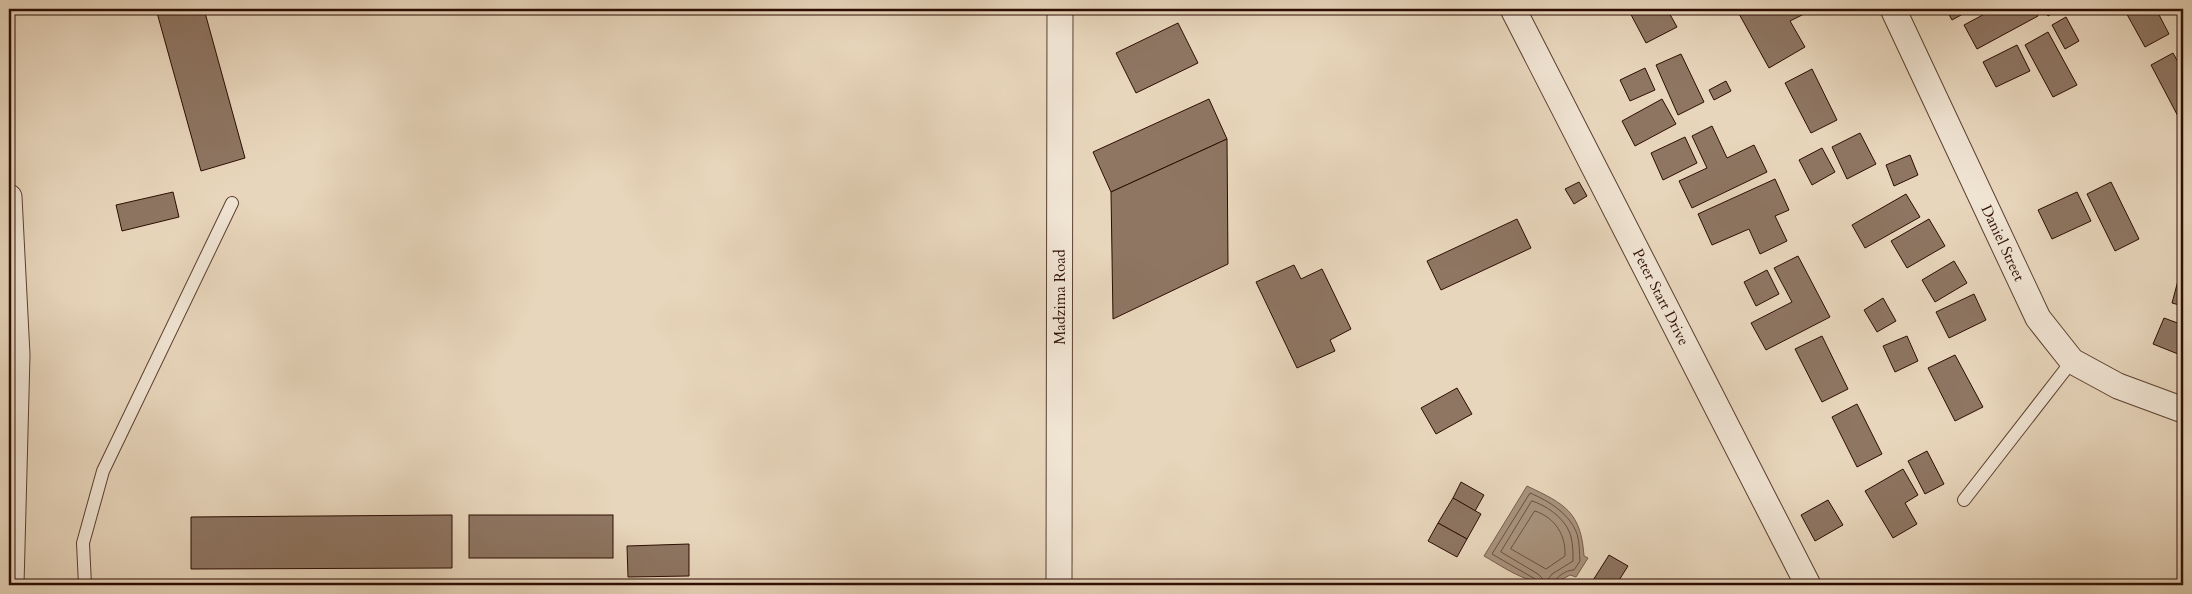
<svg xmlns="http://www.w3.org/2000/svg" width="2192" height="594" viewBox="0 0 2192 594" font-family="Cardo,serif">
<rect width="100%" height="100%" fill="#e8d6bc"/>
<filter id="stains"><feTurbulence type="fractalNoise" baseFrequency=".004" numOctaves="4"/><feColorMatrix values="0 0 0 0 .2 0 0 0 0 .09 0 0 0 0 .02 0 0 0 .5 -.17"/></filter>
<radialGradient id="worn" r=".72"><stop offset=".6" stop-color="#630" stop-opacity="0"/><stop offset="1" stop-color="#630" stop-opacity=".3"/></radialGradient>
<!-- water -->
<path fill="#a8927d" stroke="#765d4c" d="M1527,486c38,18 54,26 57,70l4,2 -12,19 -6,-2c-30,19 -58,-3 -86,-19z"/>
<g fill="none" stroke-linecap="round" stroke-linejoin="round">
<!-- shore -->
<g stroke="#6a5040" stroke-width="1">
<path d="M1532,501c16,5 35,19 39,36 2,7 2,16 2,24l-21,13 -6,8 -8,-8 -37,-22z"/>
<path d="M1535,511c21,7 31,25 30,45l-19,13 -35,-20z"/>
<path d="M1537,585l-2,-6 -43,-25 38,-61c19,8 40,21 47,41 3,8 2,19 3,27l-6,9c-8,0 -19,7 -21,15"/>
</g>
</g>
<!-- building -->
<g fill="#8e7663" stroke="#2c0d02">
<path d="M156,9h48l41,149 -44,13z"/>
<path d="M1628,9h39l10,18 -31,16z"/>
<path d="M1744,9h70l-24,12 15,26 -36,21 -31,-56z"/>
<path d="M1946,9h26l-20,11z"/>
<path d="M1991,9h43l4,7 -61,33 -13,-24 28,-15z"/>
<path d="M2044,9h16l-12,7z"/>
<path d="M2124,9h32l13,25 -24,13z"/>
<path d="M2066,17l13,24 -14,8 -13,-24z"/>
<path d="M1178,23l20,40 -62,30 -20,-40z"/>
<path d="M2048,32l29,53 -24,12 -28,-52z"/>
<path d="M2017,45l13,26 -34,16 -13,-25z"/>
<path d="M2173,53l10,18v50l-2,1 -30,-57z"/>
<path d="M1681,54l23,48 -26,13 -22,-50z"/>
<path d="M1645,68l10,22 -25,11 -10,-21z"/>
<path d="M1812,69l25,51 -26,13 -26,-50z"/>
<path d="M1726,81l5,10 -17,9 -5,-10z"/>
<path d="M1209,99l18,40 -116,53 -18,-40z"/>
<path d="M1662,99l14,25 -41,22 -13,-25z"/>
<path d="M1712,126l15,32 27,-13 13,27 -75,36 -13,-27 28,-13 -15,-32z"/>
<path d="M1860,133l16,31 -29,15 -15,-32z"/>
<path d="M1685,137l12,26 -34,17 -12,-27z"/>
<path d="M1227,139l1,125 -115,55 -2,-127z"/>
<path d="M1822,148l13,24 -23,13 -13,-25z"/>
<path d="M1910,155l8,20 -24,11 -8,-21z"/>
<path d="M1775,179l14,31 -14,6 12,25 -27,13 -11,-25 -37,16 -14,-31z"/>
<path d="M1579,182l8,14 -13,8 -9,-15z"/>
<path d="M2111,182l28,57 -24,12 -28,-57z"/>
<path d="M173,192l6,25 -57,14 -6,-26z"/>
<path d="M2077,192l14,29 -39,18 -14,-29z"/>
<path d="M1906,194l14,23 -55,31 -13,-23z"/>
<path d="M1517,219l14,29 -90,42 -14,-29z"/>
<path d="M1929,219l16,27 -38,22 -16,-27z"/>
<path d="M1798,256l32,61 -64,33 -15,-27 41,-21 -18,-34z"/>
<path d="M1954,261l13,22 -32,19 -13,-22z"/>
<path d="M2183,262v44l-11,-3z"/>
<path d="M1294,265l7,14 21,-10 29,60 -21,11 5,11 -38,17 -41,-86z"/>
<path d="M1767,270l12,24 -23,12 -12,-24z"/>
<path d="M1974,294l12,26 -37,18 -13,-26z"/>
<path d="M1883,298l13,23 -19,11 -13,-22z"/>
<path d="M2164,318l19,7v31l-30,-12z"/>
<path d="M1822,336l26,53 -26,13 -27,-53z"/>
<path d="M1907,336l11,25 -23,11 -12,-26z"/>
<path d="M1955,355l28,52 -28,14 -27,-53z"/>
<path d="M1457,388l15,26 -36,20 -15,-26z"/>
<path d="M1857,404l25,50 -25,13 -25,-50z"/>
<path d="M1927,451l17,33 -19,10 -17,-33z"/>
<path d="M1903,469l15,26 -13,8 12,21 -24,14 -28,-47z"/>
<path d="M1461,482l23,13 -9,16 -22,-13z"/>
<path d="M1453,498l28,16 -14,25 -29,-16z"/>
<path d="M1828,500l15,25 -28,16 -14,-26z"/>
<path d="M452,515v53l-261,1v-52z"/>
<rect x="469" y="515" width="144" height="43"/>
<path d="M1438,523l29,16 -10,18 -29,-16z"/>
<path d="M689,544v32l-61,1 -1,-31z"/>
<path d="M1609,555l19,11 -12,19h-26z"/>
</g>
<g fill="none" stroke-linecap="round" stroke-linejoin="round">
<!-- service casing -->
<g stroke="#5b3f30" stroke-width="14">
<g id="service">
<path d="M1964,500l108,-139"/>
<path d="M85,585l-2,-42 20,-72 129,-268"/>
</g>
</g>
<!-- minor casing -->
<g stroke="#5b3f30" stroke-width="27">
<g id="minor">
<path d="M1513,9l295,576"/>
<path d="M1893,9l145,309 34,43 46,25 65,24"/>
<path d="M9,197l8,158 -6,230"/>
<path d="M1059,585l1,-576"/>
</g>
</g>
<!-- service -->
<use href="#service" stroke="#f0e4d3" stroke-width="12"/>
<!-- minor -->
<use href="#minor" stroke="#f0e4d3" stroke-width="25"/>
</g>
<g text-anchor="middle" stroke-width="5" stroke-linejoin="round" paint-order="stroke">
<!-- street labels -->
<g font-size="15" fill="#2c0d02" stroke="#f0e4d3">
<text transform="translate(2003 243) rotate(65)" y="5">Daniel Street</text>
<text transform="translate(1060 297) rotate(-90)" y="5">Madzima Road</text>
<text transform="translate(1661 297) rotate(63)" y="5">Peter Start Drive</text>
</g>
</g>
<!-- margin -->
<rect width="2192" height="594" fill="none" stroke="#e8d6bc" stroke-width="30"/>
<rect x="10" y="10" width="2172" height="574" fill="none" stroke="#2c0d02" stroke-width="2.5"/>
<rect x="15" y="15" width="2162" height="564" fill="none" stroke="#2c0d02"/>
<rect width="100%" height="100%" filter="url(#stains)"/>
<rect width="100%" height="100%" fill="url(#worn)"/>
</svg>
